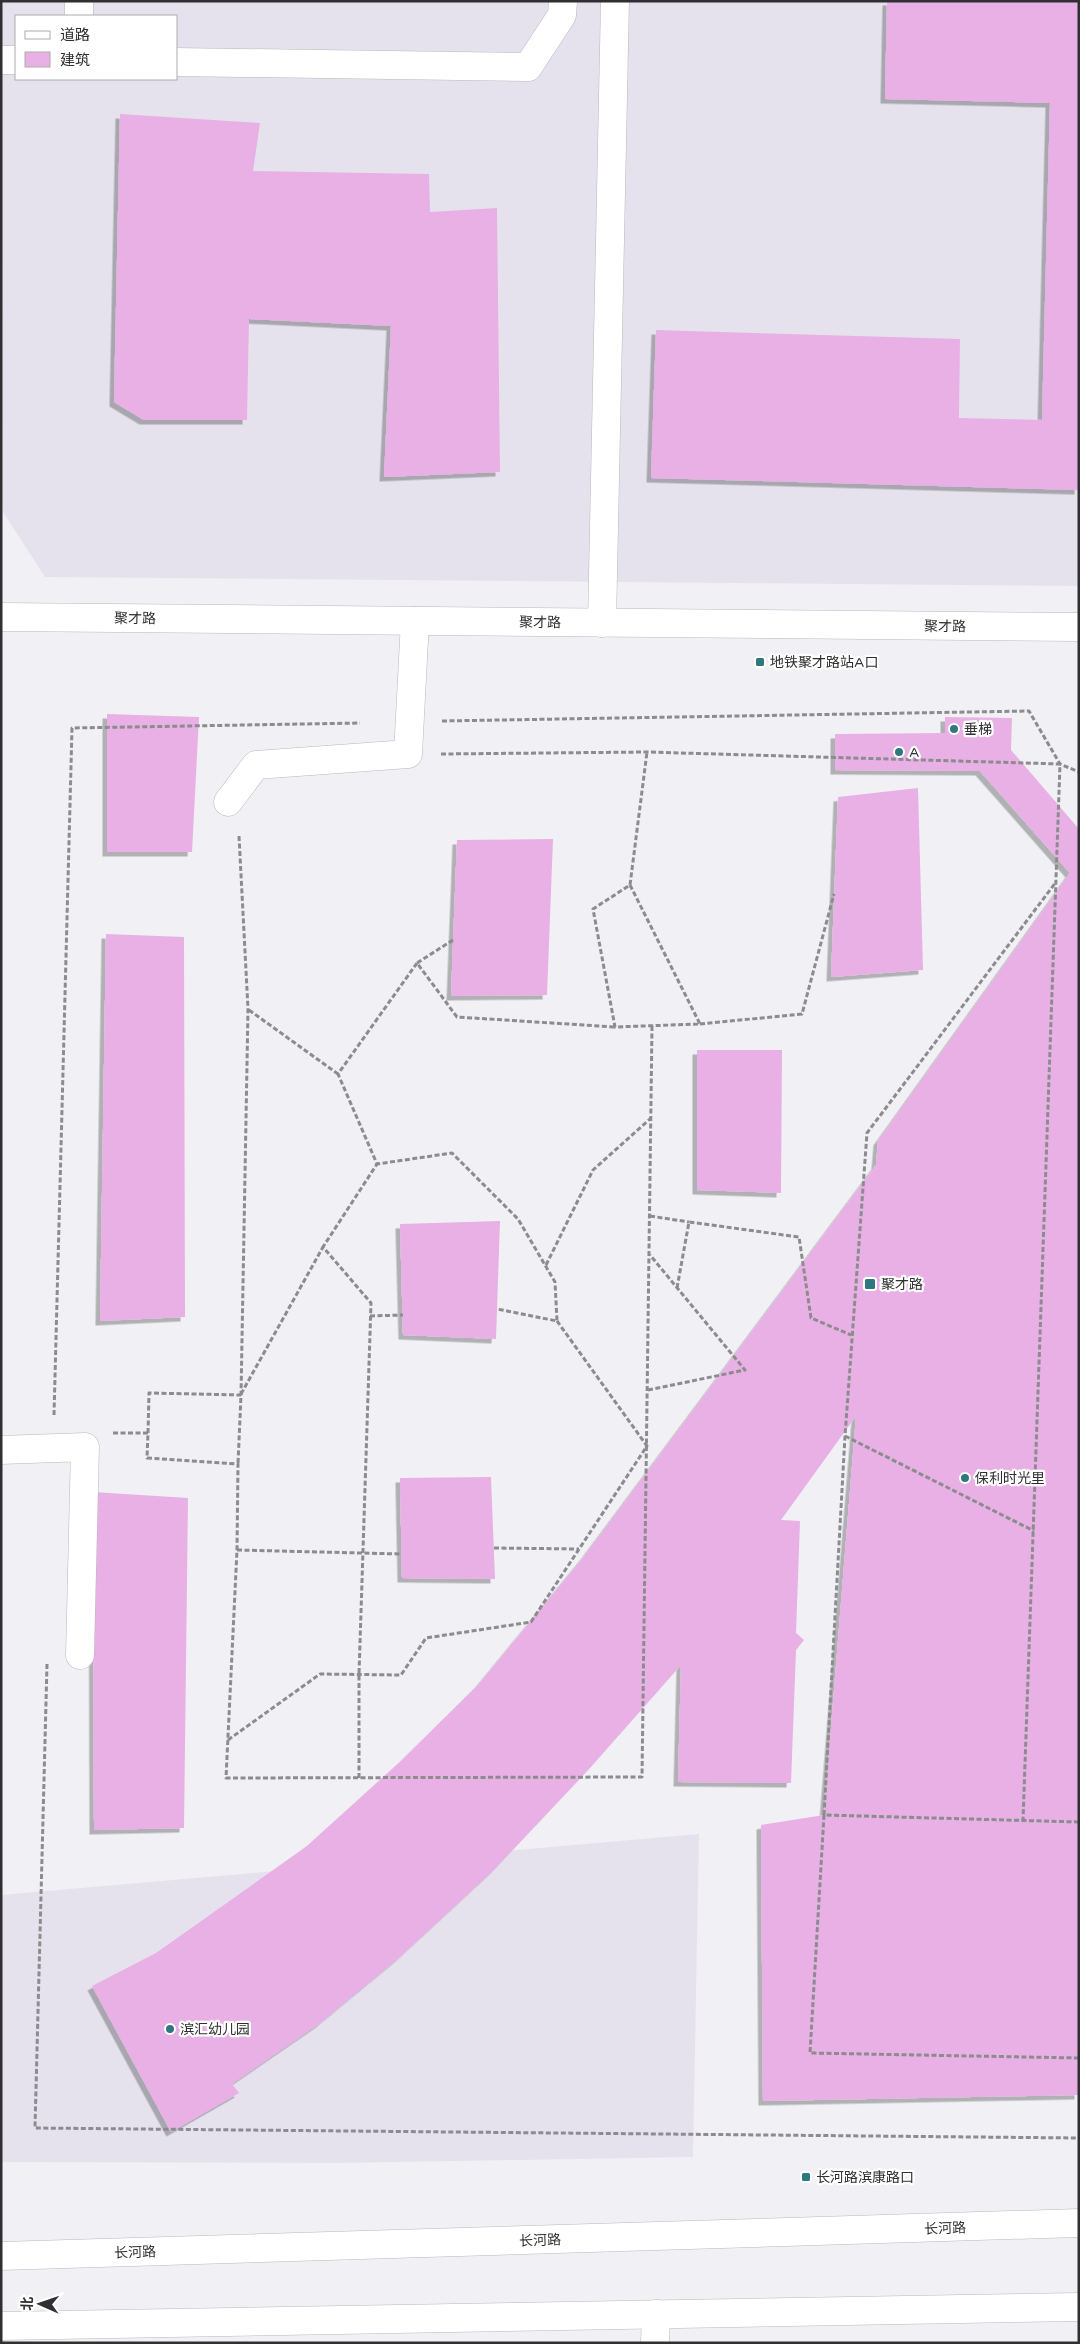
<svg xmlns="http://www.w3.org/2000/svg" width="1080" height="2344" viewBox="0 0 1080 2344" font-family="'Varela Round','Noto Sans SC',sans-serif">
<defs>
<filter id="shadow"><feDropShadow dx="-4.5" dy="4.5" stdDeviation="0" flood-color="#0004"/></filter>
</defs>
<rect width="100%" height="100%" fill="#f1f0f5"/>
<!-- built -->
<g fill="#e5e2ee" fill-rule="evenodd">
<path d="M1,1h1078v585l-1034,-9 -42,-65zM16,16h160v63h-160z"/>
<path d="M699,1834l-6,323 -355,6 -337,-1v-267z"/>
</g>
<!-- building -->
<g fill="#e9b0e5" filter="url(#shadow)">
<path d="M887,1h192v489l-428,-12 5,-148 304,9 -1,79 83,2 8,-317 -165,-4z"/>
<path d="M120,114l140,9 -7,48 176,3 1,38 67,-4 3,264 -116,5 7,-151 -142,-7 -2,101h-103l-30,-18z"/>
<path d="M107,714l92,3 -7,135h-85z"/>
<path d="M945,717l67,1 -1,32 68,79v1266l-316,6 -2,-276 63,-10 32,-399 -75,104 19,1 -4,112 8,7 -8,10 -5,133 -113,-1 3,-117 -92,104 -95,101 -94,87 -81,67 -87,60 7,9 -68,39 -79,-146 64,-33 151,-107 95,-86 77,-76 107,-130 290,-389 2,-24 192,-268 -90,-102 -145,-1v-36l110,-1z"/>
<path d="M918,788l5,182 -92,7 7,-180z"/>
<path d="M553,839l-6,156 -96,1 6,-156z"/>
<path d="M106,934l78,3 1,380 -85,4z"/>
<path d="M697,1050h85l-1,143 -84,-3z"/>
<path d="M500,1221l-4,118 -93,-4 -3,-111z"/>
<path d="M491,1477l4,102 -93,-1 -2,-100z"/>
<path d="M93,1492l95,6 -4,330 -90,2z"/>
</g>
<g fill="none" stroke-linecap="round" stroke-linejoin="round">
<!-- minor casing -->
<g stroke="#b9b8bd" stroke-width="29">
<g id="minor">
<path d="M79,16v-15"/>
<path d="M1,60h15"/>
<path d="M176,62l352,5 34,-52 1,-14"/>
<path d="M1,617l1078,10"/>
<path d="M602,623l13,-622"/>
<path d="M228,802l28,-37 152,-11 7,-133"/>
<path d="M1,1450l84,-3 -5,208"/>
<path d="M655,2343l1,-29"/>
</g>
</g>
<!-- major casing -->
<g stroke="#b9b8bd" stroke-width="29">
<g id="major">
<path d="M1,2256l1078,-33"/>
<path d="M1,2326l1078,-19"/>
</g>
</g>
<!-- path -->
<g stroke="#8c8b8e" stroke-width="3" stroke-dasharray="5 2.5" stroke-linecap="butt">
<path d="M442,721l587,-10 31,53 19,8"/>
<path d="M441,754l206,-2 413,12 -37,1057"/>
<path d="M239,836l9,173 -7,386"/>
<path d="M630,885l70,139 -85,3 -22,-118 37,-24 17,-133"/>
<path d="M453,940l-36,23 40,54 158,10"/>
<path d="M417,963l-79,111 39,90 75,-11 66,66 37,63 2,39 -60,-12"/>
<path d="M249,1010l89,64"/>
<path d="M700,1024l102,-10 32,-120"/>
<path d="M650,1216l39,6"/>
<path d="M546,1265l47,-95 58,-52"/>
<path d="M677,1288l12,-66 110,15 12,81 40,17"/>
<path d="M370,1316l33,-1"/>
<path d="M648,1390l97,-20 -95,-115"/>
<path d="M241,1394l82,-147"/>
<path d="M54,1415l18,-687 288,-5"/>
<path d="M113,1433h35l-1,25 91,6 -1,86 -11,228 416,-1 10,-751"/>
<path d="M148,1433l1,-40 92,2 -3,69"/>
<path d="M845,1436l189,95"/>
<path d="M494,1548l85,1"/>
<path d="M237,1550l165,4"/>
<path d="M47,1664l-12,464 1044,10"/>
<path d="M228,1740l92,-66 81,1 25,-37 105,-16 116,-176 -90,-125"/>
<path d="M359,1778v-104l12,-371 -48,-56 54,-83"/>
<path d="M824,1815l21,-379 22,-303 189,-251"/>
<path d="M1079,1822l-255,-7 -14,238 269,5"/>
</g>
<!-- minor -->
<use href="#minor" stroke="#fff" stroke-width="28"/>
<!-- major -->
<use href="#major" stroke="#fff" stroke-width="28"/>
</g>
<!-- markers -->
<g fill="#2f787d" stroke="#fff" stroke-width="2">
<rect x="755" y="657" width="10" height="10" rx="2.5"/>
<circle cx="954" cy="729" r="5"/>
<circle cx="899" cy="752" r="5"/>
<rect x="864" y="1278" width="12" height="12" rx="2.5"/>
<circle cx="965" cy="1478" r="5"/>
<circle cx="170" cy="2029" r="5"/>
<rect x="801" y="2172" width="10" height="10" rx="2.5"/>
</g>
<g text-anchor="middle" stroke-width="4.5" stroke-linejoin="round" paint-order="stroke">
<!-- street labels -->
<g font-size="14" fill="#302f31" stroke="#fff">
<text transform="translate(135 618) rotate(1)" y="5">聚才路</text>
<text transform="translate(540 622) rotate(1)" y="5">聚才路</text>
<text transform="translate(945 626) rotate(1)" y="5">聚才路</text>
<text transform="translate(945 2228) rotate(-2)" y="5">长河路</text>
<text transform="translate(540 2240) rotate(-2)" y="5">长河路</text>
<text transform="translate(135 2252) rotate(-2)" y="5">长河路</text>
</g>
<!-- poi labels -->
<g font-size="14" fill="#302f31" stroke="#fff" text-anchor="start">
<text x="770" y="667">地铁聚才路站A口</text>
<text x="964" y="734">垂梯</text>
<text x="909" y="757">A</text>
<text x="881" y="1289">聚才路</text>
<text x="975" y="1483">保利时光里</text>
<text x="180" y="2034">滨汇幼儿园</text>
<text x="816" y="2182">长河路滨康路口</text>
</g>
</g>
<!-- border -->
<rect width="1080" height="2344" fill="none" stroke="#302f31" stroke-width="5"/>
<!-- legend -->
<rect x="15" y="15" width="162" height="65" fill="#ffffff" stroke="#acacad"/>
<rect x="25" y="31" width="25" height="8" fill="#ffffff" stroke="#acacad"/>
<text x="60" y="40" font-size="15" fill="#302f31">道路</text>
<rect x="25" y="52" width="25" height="15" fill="#e9b0e5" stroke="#acacad"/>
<text x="60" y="65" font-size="15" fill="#302f31">建筑</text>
<!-- north arrow -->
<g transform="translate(40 2304) rotate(272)" stroke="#ffffff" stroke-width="4" paint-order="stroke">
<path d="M0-4L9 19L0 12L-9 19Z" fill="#302f31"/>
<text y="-8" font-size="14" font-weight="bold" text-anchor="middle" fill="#302f31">北</text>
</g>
</svg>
